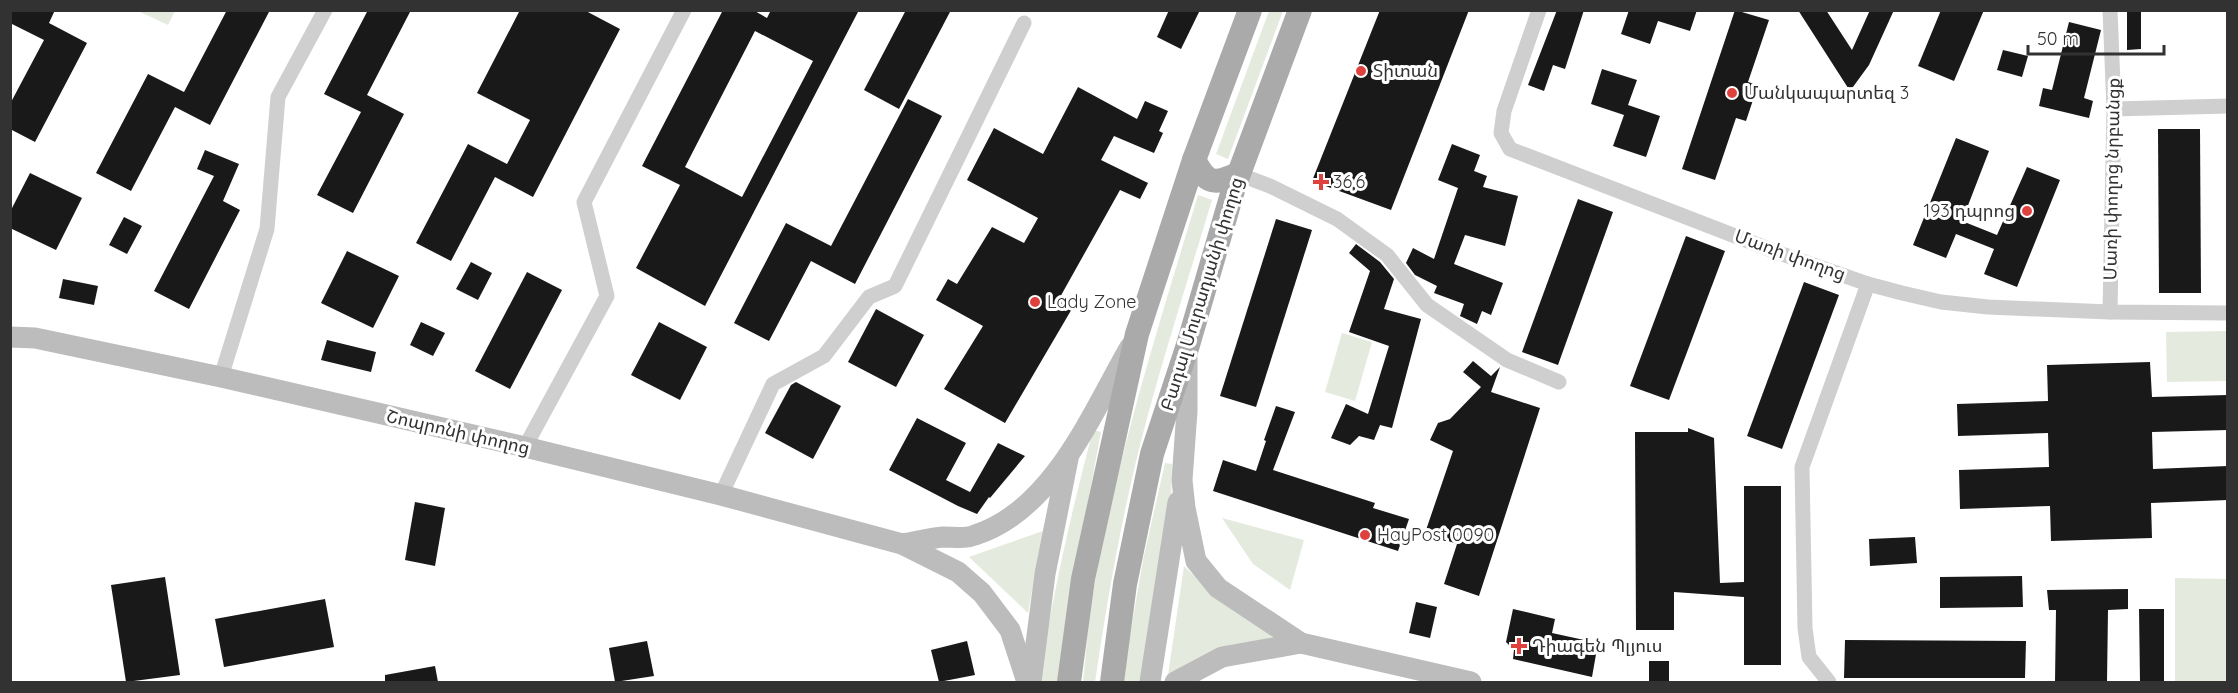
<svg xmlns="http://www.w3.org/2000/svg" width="2238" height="693" viewBox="0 0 2238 693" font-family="Quicksand,'Noto Sans Armenian',sans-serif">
<rect width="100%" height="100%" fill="#fff"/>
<!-- green -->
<g fill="#e4ebde">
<path d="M138,11l37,-1v1l-7,14z"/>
<path d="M1269,11h14l-55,148 -12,-5z"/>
<path d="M1198,195l14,5c-24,80 -50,160 -71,241 -20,79 -34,160 -46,241h-12c3,-25 4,-51 8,-77 23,-139 66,-274 107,-410z"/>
<path d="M2227,331v50l-60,1 -1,-50z"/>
<path d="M1342,333l30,9 -17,59 -30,-9z"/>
<path d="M1093,430l8,2 -20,107 -23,143h-19c13,-85 32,-169 54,-252z"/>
<path d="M1165,463l7,1 -1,36 -30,182h-19l21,-122z"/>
<path d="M1222,518l82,22 -14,50 -37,-26z"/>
<path d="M1043,531l-15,82 -59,-56z"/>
<path d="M1184,566l38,37 51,34 -105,38z"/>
<path d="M2175,578l52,1v103h-52z"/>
</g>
<!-- building -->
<g fill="#191919" fill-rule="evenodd">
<path d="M10,10h45l-6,13 38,20 -52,99 -25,-13v-25l34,-64 -34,-17z"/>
<path d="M227,10h43l-60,115 -35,-18 -44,84 -35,-18 52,-99 36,18z"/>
<path d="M368,10h43l-44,85 37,19 -51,99 -36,-18 44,-83 -37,-18z"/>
<path d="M520,10h64l36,19 -87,168 -38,-20 -44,84 -35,-18 52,-99 39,20 23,-44 -53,-27z"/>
<path d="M723,10h30l14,8 4,-8h88l-154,296 -69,-38 44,-83 -38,-19zM755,31l58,30 -71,136 -57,-30z"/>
<path d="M906,10h45l-52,99 -35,-19z"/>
<path d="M1169,10h31l-19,39 -24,-12z"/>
<path d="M1380,10h89l-78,200 -79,-29z"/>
<path d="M1557,10h27l-19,59 -12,-4 -9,26 -16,-6z"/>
<path d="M1629,10h68l-7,21 -32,-10 -8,23 -29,-10z"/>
<path d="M1735,10l34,10 -21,62 10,3 -12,36 -10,-3 -21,62 -33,-11z"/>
<path d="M1798,10h28l26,40 18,-40h24l-25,55 -19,26z"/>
<path d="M1941,10h43l-30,71 -36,-15z"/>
<path d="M2127,10h14v39l-14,1z"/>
<path d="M2069,22l32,8 -17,68 9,3 -4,17 -50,-12 4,-18 9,2z"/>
<path d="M2003,50l25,6 -6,21 -25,-7z"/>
<path d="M1602,69l35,11 -9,25 32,11 -14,41 -33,-11 11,-31 -33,-11z"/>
<path d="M1078,87l59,32 8,-18 23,10 -9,20 4,2 -9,20 -40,-17 -13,24 47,23 -8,16 -20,-9 -61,109 14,8 -68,116 -61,-34 39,-63 -47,-26 12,-21 9,5 35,-57 32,16 14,-25 -71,-38 27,-52 49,26z"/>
<path d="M908,99l34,17 -87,168 -44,-23 -42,80 -35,-18 52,-100 45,23z"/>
<path d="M2158,129h42l1,164h-42z"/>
<path d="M1956,138l33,13 -27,70 35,14 30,-68 33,13 -43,107 -33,-13 10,-25 -38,-15 -10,24 -33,-13z"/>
<path d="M1452,144l28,11 -6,16 13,5 -4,11 35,9 -13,50 -40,-11 -11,29 49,19 -12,32 -9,-4 -5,13 -17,-8 4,-12 -30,-11 3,-7 -22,-11 -9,-12 7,-15 21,11 24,-71 -20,-8z"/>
<path d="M205,150l34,14 -16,37 17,9 -51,99 -35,-18 60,-115 -17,-7z"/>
<path d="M30,173l52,25 -26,52 -46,-22v-16z"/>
<path d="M1578,199l35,13 -55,153 -36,-13z"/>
<path d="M124,217l18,9 -15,28 -18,-9z"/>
<path d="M1276,219l36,11 -56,177 -36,-11z"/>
<path d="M1686,236l39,15 -56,149 -39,-14z"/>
<path d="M1356,244l24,18 14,17 -10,30 37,10 -29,109 -12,-3 -6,15 -15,-4 -9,9 -19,-7 15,-34 22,10 21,-68 -40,-14 21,-61 -21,-18z"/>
<path d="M347,251l52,25 -26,52 -52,-25z"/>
<path d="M471,262l21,11 -14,27 -22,-11z"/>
<path d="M527,272l35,18 -52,99 -35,-18z"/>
<path d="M63,279l35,7 -4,19 -35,-7z"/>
<path d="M1804,282l35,13 -57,154 -35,-13z"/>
<path d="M876,309l48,26 -28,52 -48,-25z"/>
<path d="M421,322l24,11 -12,23 -23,-11z"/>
<path d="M659,322l48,25 -27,53 -49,-25z"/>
<path d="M327,340l49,12 -5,20 -50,-12z"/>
<path d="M1473,361l18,15 9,-9 -9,25 49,16 -61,188 -35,-12 13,-40 -32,-11 28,-82 -23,-11 8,-17 12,-4 31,-32 -18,-15z"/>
<path d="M2150,362l2,35 76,-2v35l-76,2 1,37 75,-3v34l-77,3 1,35 -101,3 -1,-35 -90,3 -1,-39 90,-3 -1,-34 -90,3 -1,-32 91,-3 -1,-36z"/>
<path d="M796,382l45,24 -28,53 -48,-26 26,-48z"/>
<path d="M1276,406l19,6 -22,58 102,33 -2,5 36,11 -11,32 -185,-60 10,-31 33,11 10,-30 -2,-1z"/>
<path d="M917,418l49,25 -20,37 24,12 28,-49 27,13 -35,42 -1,-1 -12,17 -19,-8 -69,-36z"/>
<path d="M1688,428l26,10 6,145 24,-1v-96h37v179h-37v-68l-70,-5v38h-38l-1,-198h53z"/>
<path d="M415,502l30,6 -10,58 -30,-6z"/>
<path d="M1915,537l2,26 -47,3 -1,-27z"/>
<path d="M2022,576l1,31 -83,1v-31z"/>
<path d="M165,577l15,98 -54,7 -15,-97z"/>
<path d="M2128,589v20l-20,1 -1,72h-52l1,-72h-7l-2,-20z"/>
<path d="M325,599l9,48 -110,20 -9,-48z"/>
<path d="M1416,602l21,5 -7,31 -21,-5z"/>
<path d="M1513,609l42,10 -3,14 46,10 -6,34 -79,-18 1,-9 -8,-8z"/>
<path d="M2139,609h25v73h-24z"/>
<path d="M1845,640l181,1 -1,37h-181z"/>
<path d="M647,641l7,35 -39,6 -6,-34z"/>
<path d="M967,641l8,34 -36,7 -8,-32z"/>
<rect x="1649" y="661" width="20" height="21"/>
<path d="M435,666l3,16h-53v-7z"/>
</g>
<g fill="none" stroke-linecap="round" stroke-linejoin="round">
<!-- street -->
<g stroke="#cfcfcf" stroke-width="15">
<path d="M1539,10l-35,101 -3,22 9,16 269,104 89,31 34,9 39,9 47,5 122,5 118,1"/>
<path d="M2114,109l114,-3"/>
<path d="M1238,174l32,12 67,33 50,36 40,50 80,55 52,22"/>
<path d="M2110,312l4,-203 -4,-99"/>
<path d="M221,377l46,-148 11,-132 47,-87"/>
<path d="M525,447l82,-151 -23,-94 100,-192"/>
<path d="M721,495l52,-111 51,-28 45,-59 26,-11 129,-263"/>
<path d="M1829,682l-20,-25 -4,-29 -3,-161 66,-183"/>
</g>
<!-- secondary -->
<g stroke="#bcbcbc" stroke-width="21">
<path d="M10,337l25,1 186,39 304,70 196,48 181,49 56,28 24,21 28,37 17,52"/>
<path d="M1187,358v53l-5,69 3,28 11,53 22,27 83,55 170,39"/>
<path d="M902,544c14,-2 28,-6 41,-7 11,0 23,2 32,-2 78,-25 117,-122 155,-188"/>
<path d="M1031,682l14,-108 23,-115"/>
<path d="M1150,682l28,-180"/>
<path d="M1175,682l47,-25 79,-14"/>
</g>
<!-- primary -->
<g stroke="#aaa" stroke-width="24">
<path d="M1194,160c13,24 19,25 44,14"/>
<path d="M1069,682l14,-103 54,-245 57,-174 56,-150"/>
<path d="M1112,682l13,-98 27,-130 36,-109 46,-158 66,-177"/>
</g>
</g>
<!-- markers -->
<g fill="#df423e" stroke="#fff" stroke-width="2">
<circle cx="1361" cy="71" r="6"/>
<circle cx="1732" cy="93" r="6"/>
<path d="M1318 173h6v6h6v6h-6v6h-6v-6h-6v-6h6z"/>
<circle cx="2027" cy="211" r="6"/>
<circle cx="1035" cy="302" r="6"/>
<circle cx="1365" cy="535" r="6"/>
<path d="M1516 637h6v6h6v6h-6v6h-6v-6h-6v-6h6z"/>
</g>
<g text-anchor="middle" stroke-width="6" stroke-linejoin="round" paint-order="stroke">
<!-- poi labels -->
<g font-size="18" fill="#323232" stroke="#fff" text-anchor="start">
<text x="1373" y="77">Տիտան</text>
<text x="1744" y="99">Մանկապարտեզ 3</text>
<text x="1333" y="188">36,6</text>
<text x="2015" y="217" text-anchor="end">193 դպրոց</text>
<text x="1047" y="308">Lady Zone</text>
<text x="1377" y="541">HayPost 0090</text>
<text x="1532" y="652">Դիագեն Պլյուս</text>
</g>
<!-- street labels -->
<g font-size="18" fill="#323232" stroke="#fff">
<text transform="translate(2112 179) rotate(-89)" y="6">Մառի փողոց նրբանցք</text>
<text transform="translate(1790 255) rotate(20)" y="6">Մառի փողոց</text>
<text transform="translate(1202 294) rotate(-73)" y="6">Բադալ Մուրադյանի փողոց</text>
<text transform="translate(458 432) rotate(13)" y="6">Շոպրոնի փողոց</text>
</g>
</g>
<!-- border -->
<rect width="2238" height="693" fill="none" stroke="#323232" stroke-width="24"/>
<!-- scale -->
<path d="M2028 45v9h136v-9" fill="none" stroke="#323232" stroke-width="3"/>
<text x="2037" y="45" font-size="18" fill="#323232" stroke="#ffffff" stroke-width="4.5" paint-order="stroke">50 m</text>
</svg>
